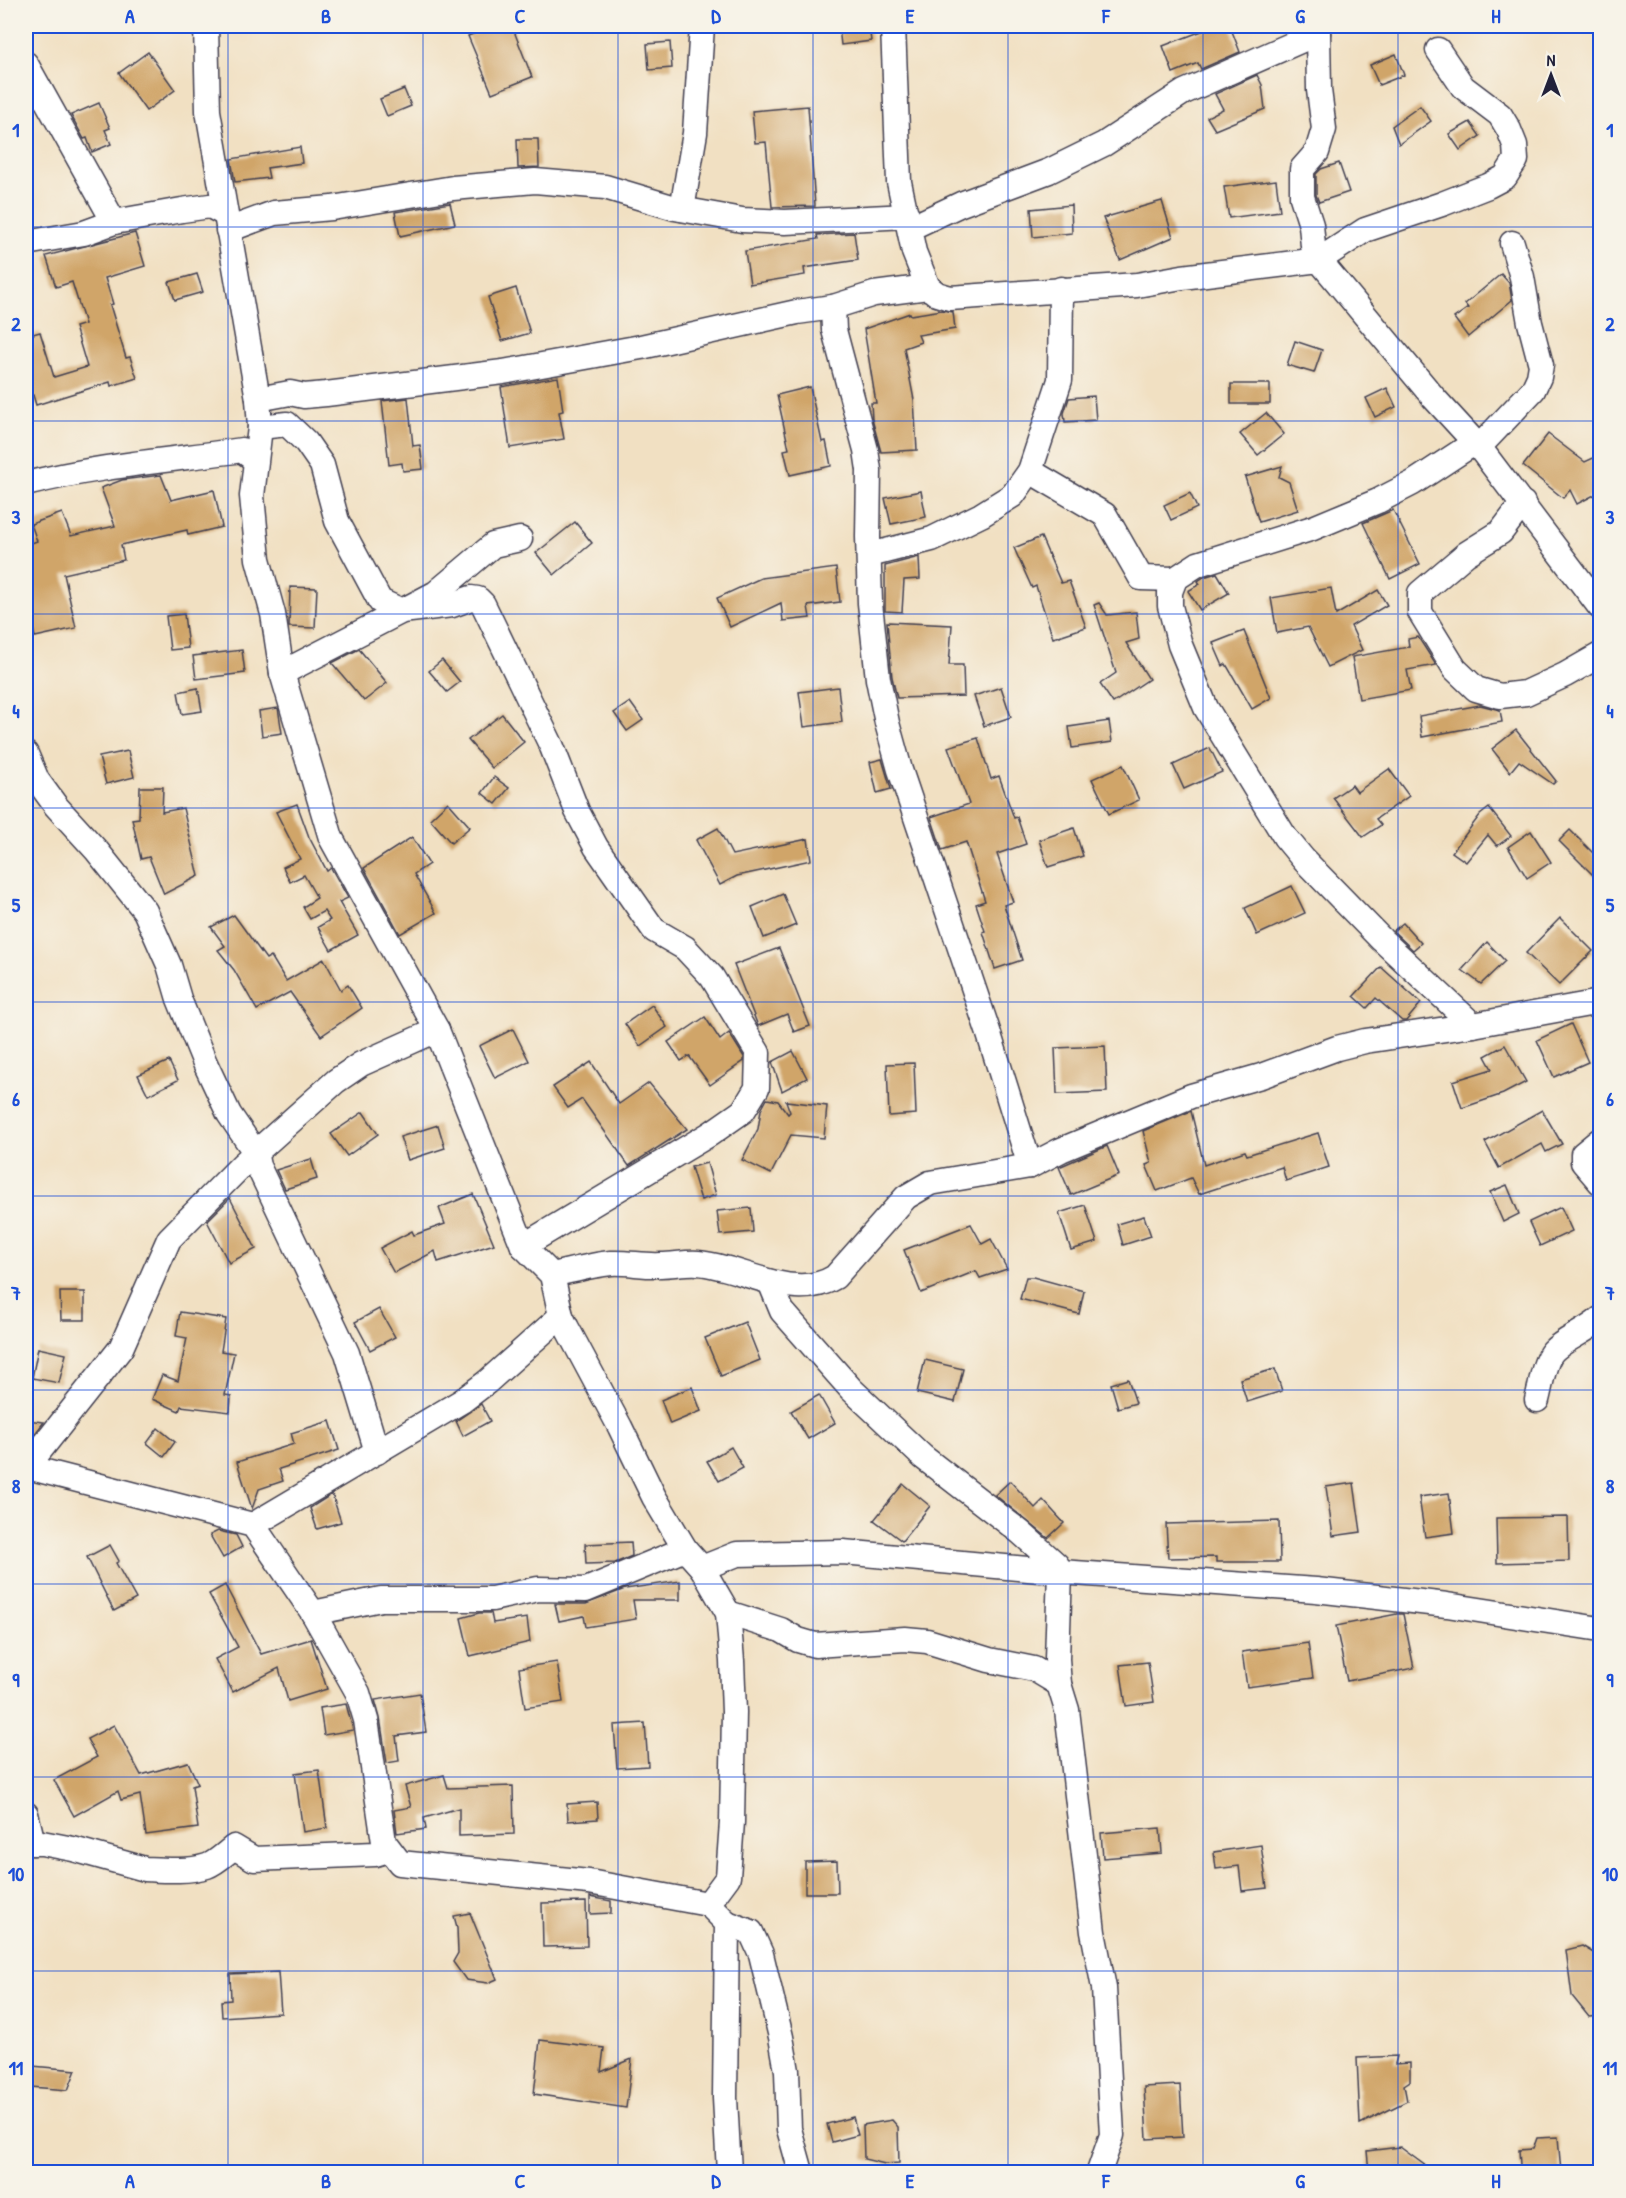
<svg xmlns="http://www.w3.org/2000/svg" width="1626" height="2198" viewBox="0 0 1626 2198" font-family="'Patrick Hand',sans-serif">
<rect width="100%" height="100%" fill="#f7f3e8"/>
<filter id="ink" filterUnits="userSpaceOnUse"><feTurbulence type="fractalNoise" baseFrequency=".0167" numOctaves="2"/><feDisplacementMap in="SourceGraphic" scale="12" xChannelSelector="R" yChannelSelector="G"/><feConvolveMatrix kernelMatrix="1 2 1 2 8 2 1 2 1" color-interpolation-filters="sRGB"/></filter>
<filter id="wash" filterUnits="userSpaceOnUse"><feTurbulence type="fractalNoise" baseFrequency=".008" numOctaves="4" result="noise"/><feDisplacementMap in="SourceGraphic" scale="24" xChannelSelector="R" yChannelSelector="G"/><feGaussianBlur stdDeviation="1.35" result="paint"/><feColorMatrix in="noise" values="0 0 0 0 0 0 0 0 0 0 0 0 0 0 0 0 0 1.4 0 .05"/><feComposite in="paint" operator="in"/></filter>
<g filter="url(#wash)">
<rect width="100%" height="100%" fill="#f1e0c2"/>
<g id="blocks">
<!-- building -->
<g fill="#d0a569">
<path d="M494,26h18l20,51 -40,16 -24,-57z"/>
<path d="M848,26h21l2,15 -30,4 -2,-18z"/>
<path d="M1215,26h15l10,26 -39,17 -3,-6 -25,10 -10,-27z"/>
<path d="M670,42l2,26 -23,2 -2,-26z"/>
<path d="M148,52l27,38 -29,21 -27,-38z"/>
<path d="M1396,54l8,21 -25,10 -9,-20z"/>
<path d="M1257,75l5,10 3,24 -50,21 -8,-13 16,-8 -8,-15z"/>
<path d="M404,89l7,17 -24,10 -7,-17z"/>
<path d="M99,103l11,25 -5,2 6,14 -19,8 -5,-14 -3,1 -13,-24z"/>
<path d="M808,106l7,100 -43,1 -6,-65 -11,1 -3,-32z"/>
<path d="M1420,106l11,15 -32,23 -7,-18z"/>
<path d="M1470,122l10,14 -20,14 -11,-16z"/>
<path d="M517,139h21l1,28 -21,1z"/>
<path d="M300,147l2,16 -35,5 2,10 -34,4 -4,-23z"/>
<path d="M1339,163l10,29 -30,10 -3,-7v-21l5,-5z"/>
<path d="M1276,180l4,31 -51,7 -5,-31z"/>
<path d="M1162,201l11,36 -53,23 -17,-42z"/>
<path d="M450,203l5,21 -55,12 -5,-24z"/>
<path d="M1071,205l1,28 -39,4 -2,-28z"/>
<path d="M135,233l10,33 -40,12 8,26 -3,1 16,53 4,-1 7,21 -26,8 -1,-4 -74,23 -3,-10 -7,3v-62l14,-4 14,45 33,-10 -12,-40 10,-3 -13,-42 -16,5 -10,-31z"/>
<path d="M854,233l4,27 -54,8 1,7 -55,9 -5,-33 73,-12 -1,-4z"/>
<path d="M197,274l6,18 -28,8 -6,-18z"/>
<path d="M1501,274l8,9 3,17 -44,37 -14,-19 14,-10 -3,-4z"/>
<path d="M516,288l14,45 -28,8 -14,-44z"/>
<path d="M942,310l11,2 2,17 -37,6 3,7 -17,6 10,52 3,50 -36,2 -9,-33 -1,-16h5l-12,-74 46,-16 1,2z"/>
<path d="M1295,341l27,9 -8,23 -27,-8z"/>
<path d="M558,377l5,34 -4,1 5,27 -54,9 -9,-61z"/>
<rect x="1231" y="384" width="39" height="20"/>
<path d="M810,387l12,55 4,-1 5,25 -41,9 -6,-25 5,-1 -12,-54z"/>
<path d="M1387,388l9,19 -21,10 -9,-19z"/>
<path d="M1094,396l2,24 -31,2 -1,-9 5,-15z"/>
<path d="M408,398l5,48 7,-1 3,24 -20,2 -1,-8 -13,2 -7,-64z"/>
<path d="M1266,413l18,21 -26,21 -18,-21z"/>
<path d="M1548,434l37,28 15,-7v37l-23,12 -7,-14 -7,8 -40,-32z"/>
<path d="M1282,466l-3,11 10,5 9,28 -39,12 -14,-45z"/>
<path d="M161,475l10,25 43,-10 8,37 -34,8 -1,-5 -66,15 3,15 -60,14 12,54 -41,9 -9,-36v-56l11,-4 -6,-17 31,-11 9,23 44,-10 -14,-38 21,-8z"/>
<path d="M921,491l5,26 -35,7 -6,-26z"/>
<path d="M1190,493l7,15 -26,12 -7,-15z"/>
<path d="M1393,510l27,54 -30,15 -27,-56z"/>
<path d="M575,522l17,21 -38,32 -18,-22z"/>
<path d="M1041,537l20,46 8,-2 17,46 -33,11 -17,-52 -4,2 -18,-40z"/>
<path d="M919,557l1,22 -16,1 -2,32 -17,-1v-45z"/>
<path d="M836,568l4,34 -32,4 2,12 -27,3 -2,-18 -51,24 -13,-29 44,-20z"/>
<path d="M1217,573l12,20 -29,17 -12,-19 12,-7 -2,-3 6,-4z"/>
<path d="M290,587l27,1 -2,40 -26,-1z"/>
<path d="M1331,588l5,27 42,-25 9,15 -36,21 11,24 -34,17 -20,-40 -31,6 -6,-35z"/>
<path d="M1099,603l8,12 29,-3 3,27 -13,4 23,36 -36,24 -13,-19 16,-11 -22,-68z"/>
<path d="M184,614l4,34 -18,2 -4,-34z"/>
<path d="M887,622l65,3 -3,40h14l1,31 -67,2 -5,-21z"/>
<path d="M1244,631l27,67 -19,11 -26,-45 -3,2 -10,-23z"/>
<path d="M1418,637l18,28 -29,5 4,20 -52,9 -7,-42 57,-10 -1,-8z"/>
<path d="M359,649l28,34 -23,18 -32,-38z"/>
<path d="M242,650l3,23 -49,6 -3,-23z"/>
<path d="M442,660l18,22 -13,10 -18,-21z"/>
<path d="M838,687l4,35 -38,5 -5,-35z"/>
<path d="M1001,687l10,30 -27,9 -10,-30z"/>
<path d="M198,688l4,23 -20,3 -4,-22z"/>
<path d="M630,702l13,18 -16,11 -13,-18z"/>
<path d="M1480,705l20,5 2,12 -80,15 -3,-21z"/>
<path d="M278,708l4,25 -20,3 -3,-25z"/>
<path d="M502,714l22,28 -32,26 -24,-28z"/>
<path d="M1109,721l3,21 -40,6 -3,-21z"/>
<path d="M1516,730l40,51 -3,3 -34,-23 -9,11 -18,-23z"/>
<path d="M978,738l13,41 8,-3 15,42 3,-1 9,27 -29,10 16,48 -9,3 18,55 -27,9 -12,-37 2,-1 -9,-27 9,-3 -19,-59 -24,8 -11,-33 38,-13 -21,-57z"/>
<path d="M1210,748l12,24 -38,17 -11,-24z"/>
<path d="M128,751l6,26 -28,7 -7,-27z"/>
<path d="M882,759l9,30 -14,4 -7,-31z"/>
<path d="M1123,765l16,35 -30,14 -17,-35z"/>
<path d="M1389,769l20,27 -33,23 5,6 -18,12 -30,-39 19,-13 5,7z"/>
<path d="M494,777l15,11 -13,16 -14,-11z"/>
<path d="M140,787h23l-1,25 21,-4 16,68 -35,18 -15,-37 -8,2 -9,-40 7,-1z"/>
<path d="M448,802l22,25 -19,16 -21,-24z"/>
<path d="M297,804l12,33 18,34 4,-3 17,30 -9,4 19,33 -27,15 -13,-23 12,-7 -6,-9 -14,8 -7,-12 14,-9 -13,-23 -14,7 -7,-15 17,-8 -24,-47z"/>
<path d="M1489,808l22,28 -14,10 -9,-11 -22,27 -14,-10 28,-37z"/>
<path d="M718,828l14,27 76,-16 3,21 -74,16 -17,9 -24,-45z"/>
<path d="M1074,828l9,28 -35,11 -9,-27z"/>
<path d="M1570,830l30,30v22l-41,-41z"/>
<path d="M1531,831l20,31 -24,16 -19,-31z"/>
<path d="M412,837l17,27 -15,10 22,39 -36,21 -36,-66z"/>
<path d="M1292,886l13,27 -48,22 -12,-27z"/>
<path d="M783,894l13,31 -32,13 -12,-31z"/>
<path d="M234,915l32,44 5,-3 15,25 38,-22 17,31 7,-5 14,23 -41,28 -31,-44 -33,18 -23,-40 -16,-20 7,-4 -14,-19z"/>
<path d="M1560,918l33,33 -34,34 -33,-32z"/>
<path d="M1403,923l18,20 -8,7 -20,-19z"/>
<path d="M1487,942l18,19 -24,23 -19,-14z"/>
<path d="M779,948l31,78 -16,6 -7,-18 -29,12 -24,-61z"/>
<path d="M1381,967l40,36 -15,18h-4l-26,-23 -9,10 -13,-12z"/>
<path d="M652,1005l15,22 -27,19 -15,-22z"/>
<path d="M705,1017l15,23 9,-7 15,24v4l-34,24 -21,-29 -8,5 -13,-19z"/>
<path d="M1571,1024l17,38 -34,15 -17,-37z"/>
<path d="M513,1029l16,32 -34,17 -16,-32z"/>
<path d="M1505,1045l21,37 -23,12 -41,14 -9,-27 39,-12 -7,-13z"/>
<path d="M1105,1046l2,46 -50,2 -2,-46z"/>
<path d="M793,1051l14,27 -25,13 -10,-29z"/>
<path d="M169,1061l9,19 -30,15 -10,-20z"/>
<path d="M591,1062l28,42 30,-21 38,46 -58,37 -47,-67 -14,9 -15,-21z"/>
<path d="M914,1063l2,51 -27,2 -2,-52z"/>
<path d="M767,1099l11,2 10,13 2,-2 -4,-11 41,5 -3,32 -33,-3 -20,39 -29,-14 16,-31 3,-19z"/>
<path d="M1542,1110l20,34 -16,8 -4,-8 -43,24 -14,-26z"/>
<path d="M1191,1111l13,54 41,-14 2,4 71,-22 11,34 -43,14 -4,-14 -83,27 -8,-16 -34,13 -11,-26 5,-2 -8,-32z"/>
<path d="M363,1112l15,22 -31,22 -16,-22z"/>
<path d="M438,1125l7,23 -37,12 -8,-23z"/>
<path d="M1107,1146l12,29 -48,20 -12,-28z"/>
<path d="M311,1159l6,20 -32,10 -9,-19z"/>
<path d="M707,1163l9,32 -15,5 -10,-33z"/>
<path d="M1507,1185l12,29 -16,8 -13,-30z"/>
<path d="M473,1194l21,50 -56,18 -3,-11 -41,22 -14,-25 32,-17 2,4 31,-11 -6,-16z"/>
<path d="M230,1198l26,51 -27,14 -22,-42z"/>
<path d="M1085,1205l12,37 -26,8 -12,-37z"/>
<path d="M1561,1207l11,24 -32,15 -11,-24z"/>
<path d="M751,1208l2,24 -33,3 -3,-24z"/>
<path d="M1144,1216l7,20 -28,9 -6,-21z"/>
<path d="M971,1224l11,20 9,-5 16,30 -27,9 -4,-7 -55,22 -17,-43z"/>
<path d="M1026,1277h7l51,14 -5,23 -59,-15z"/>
<path d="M60,1292h25v28h-24z"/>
<path d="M379,1309l16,28 -25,13 -15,-28z"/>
<path d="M180,1312l46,7 -5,32 13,2 -9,42 6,1 -1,16 -49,-6 -2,5 -27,-12 10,-24 16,6 9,-43 -11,-2z"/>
<path d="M745,1322l15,38 -39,16 -16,-38z"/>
<path d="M38,1348l28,6 -7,29 -27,-5z"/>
<path d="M925,1360l38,9 -8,33 -38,-9z"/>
<path d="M1275,1369l7,22 -35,11 -7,-23z"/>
<path d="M1128,1379l8,24 -18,5 -7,-24z"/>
<path d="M692,1387l9,24 -31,13 -9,-24z"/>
<path d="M819,1395l16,28 -27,16 -17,-28z"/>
<path d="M481,1404l9,17 -27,15 -7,-15z"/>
<path d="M26,1420l18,2 -17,22 -1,-1z"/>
<path d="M330,1421l9,29 -60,19 4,12 -24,8 -7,20 -15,-47 57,-18 -3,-11z"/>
<path d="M158,1428l17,14 -11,15 -17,-14z"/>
<path d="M731,1447l12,21 -24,13 -12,-20z"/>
<path d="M1010,1481l25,27 8,-8 21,23 -16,15 -53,-43z"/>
<path d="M1354,1483l7,49 -28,4 -7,-49z"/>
<path d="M903,1484l27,22 -28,35 -28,-21z"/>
<path d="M1449,1493l5,40 -29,4 -6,-40z"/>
<path d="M332,1494l9,28 -24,7 -7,-21z"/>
<path d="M1568,1517l1,44 -72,2 -1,-45z"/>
<path d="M1279,1521l1,41h-64v-5l-48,1 -2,-34z"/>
<path d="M218,1531l18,4 6,12 -19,11 -13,-23z"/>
<path d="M631,1542l1,14 -17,7 -29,1 -1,-20z"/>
<path d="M110,1545l9,16 -3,2 20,36 -22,12 -27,-54z"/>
<path d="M680,1581v19h-47l3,19 -50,8 -2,-11 -25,5 -4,-17h31l39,-15z"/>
<path d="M225,1585l36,69 50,-15 16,50 -39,12 -9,-33 -46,24 -18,-33 23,-12 -29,-53z"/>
<path d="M479,1613h12l2,10 34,-5 3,24 -60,14 -9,-38z"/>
<path d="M1397,1614h6l11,54 -67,13 -11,-55z"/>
<path d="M1308,1643l5,35 -66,9 -5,-35z"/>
<path d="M557,1662l6,40 -38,6 -6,-40z"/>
<path d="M1148,1662l6,40 -28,4 -6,-41z"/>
<path d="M420,1693l6,39 -30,4 3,25 -12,2 -7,-45 -5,-18z"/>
<path d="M346,1704l7,26 -29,5 -4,-27z"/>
<path d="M645,1723l3,43 -31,2 -3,-43z"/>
<path d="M114,1725l27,50 47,-13 10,22 -6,2 6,42 -52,7 -6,-40 -19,5 -3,-9 -44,25 -20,-36 43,-23 -10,-18z"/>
<path d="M319,1770l8,58 -24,4 -8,-59z"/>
<path d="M444,1775l4,13 65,-2 1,48 -55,2v-28l-35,10 2,11 -29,4 -3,-23 17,-3 -6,-21z"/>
<path d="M597,1802l1,17 -30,2 -1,-17z"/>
<path d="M1160,1828l2,25 -59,5 -2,-25z"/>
<path d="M1261,1845l6,43 -25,3 -3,-25 -23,3 -2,-17z"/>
<path d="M837,1861l1,32h-33v-31z"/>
<path d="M590,1897l21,4v12l-21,1z"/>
<path d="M586,1902l1,44 -44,1 -1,-44z"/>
<path d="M470,1913l27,66 -9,4 -22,-3 -13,-18 5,-9 -1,-26 -3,-11z"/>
<path d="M1582,1946l18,11v59l-11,1 -17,-21 -6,-46z"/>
<path d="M278,1972l3,41 -59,4 -1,-16 10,-1 -1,-26z"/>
<path d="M540,2040l64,8 -3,24 31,-13 -6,49 -92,-14z"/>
<path d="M1397,2056l-2,8 15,-1v18l-6,4 3,16 -47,23 -3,-66z"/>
<path d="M32,2066l44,4 -8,20 -37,-3z"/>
<path d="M1180,2085l3,52 -36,2 -3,-52z"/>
<path d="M853,2117l5,18 -26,7 -5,-18z"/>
<path d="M892,2120l6,7 1,36 -14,1 -21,-5 -1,-34z"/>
<path d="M1558,2137l3,35h-37l-4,-7 -1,-15 14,-1 4,-11z"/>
<path d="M1400,2147l34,25h-65l-2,-21z"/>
</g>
</g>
</g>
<g filter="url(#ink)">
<use href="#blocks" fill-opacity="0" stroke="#413e4f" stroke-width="1.5"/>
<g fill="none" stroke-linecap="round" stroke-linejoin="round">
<!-- street casing -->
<g stroke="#413e4f" stroke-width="27">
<g id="street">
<path d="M206,26l2,85 50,288 2,28 -8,69 6,63 15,55 9,59 49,165 106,192 86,216 29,29 9,41 6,12 53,99 34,70 31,52 17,19 26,45 4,48 2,51 -2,110 -4,55 -20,27 19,19 -2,175 4,74"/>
<path d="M893,26l6,156 15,70 14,35 9,7 13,4 14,-1 173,-12 45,-8 137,-17 115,138 45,49 121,160"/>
<path d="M1312,26l6,7 1,57 5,39 -7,23 -15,17v28l9,28 2,21 6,14 46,-30 77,-26 46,-18 17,-9 7,-11 4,-6 -1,-15 -6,-15 -9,-15 -37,-28 -25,-37"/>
<path d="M26,64l88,158"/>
<path d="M682,209l13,-76 7,-107"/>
<path d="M910,228l51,-24 88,-33 55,-27 80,-52 134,-59"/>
<path d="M228,230l46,-17 58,-5 121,-20 82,-7 70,6 70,21 67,12 43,2 123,-6"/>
<path d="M26,243l58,-10 30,-11 68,-12 28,-4 15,8"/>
<path d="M833,307l1,23 32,120 3,20 -1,67 2,66 8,76 9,44 13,47 88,261 42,135"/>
<path d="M258,399l32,-6 14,3 22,-2 177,-22 138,-25 156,-35 36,-5 41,-13 54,-7"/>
<path d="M260,427l27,-3 19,18 16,23 15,56 43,80 22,10 34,-18 57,-48 27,-6"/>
<path d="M1479,447l54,-57 6,-13 2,-12 -11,-42 -8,-46 -10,-34"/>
<path d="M1030,471l75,44 36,63 34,1"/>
<path d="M26,484c70,-18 144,-24 216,-34l13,10"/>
<path d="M1523,503l-22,29 -35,22 -46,39v19l35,57 21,20 24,7 26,-3 39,-18 35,-20"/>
<path d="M870,555l62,-16 49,-24 32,-20 17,-24 30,-91 1,-91"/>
<path d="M282,673l120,-62 50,-6 19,-7 7,1 5,5 69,143 25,64 19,36 58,83 31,18 27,29 46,76 -1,35 -14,23 -33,23 -187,112"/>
<path d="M26,754l11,26 19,26 41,45 48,60 24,54 10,34 26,64 24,51 26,38 3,14 89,187 30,99"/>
<path d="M1473,1025l-91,-85 -78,-80 -19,-23 -79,-129 -26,-63 -10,-39v-14l5,-13 23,-15 115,-36 65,-27 35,-18 61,-40"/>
<path d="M1600,1140l-17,14v8l17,20"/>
<path d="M552,1275c19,-4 39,-10 59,-12 16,-1 33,3 50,2 12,0 25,-3 37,-2 44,3 95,40 137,14l71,-80 24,-14 100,-17 31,-16 130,-54 70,-20 76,-28 28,-7 108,-16 127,-23"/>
<path d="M770,1282l12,29 69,78 72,68 97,75 37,33 3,7 -3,87 2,25 8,26 26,222 11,56 8,147 -13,37"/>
<path d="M1537,1400c4,-14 6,-38 16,-49 10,-11 34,-20 47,-32"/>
<path d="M27,1467l226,58 60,88 45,80 8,27 18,122 16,21 189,19 119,22"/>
<path d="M26,1468l95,-120 48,-109 74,-75 93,-83 25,-17 76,-34"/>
<path d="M253,1525l209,-124 25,-19 74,-66"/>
<path d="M702,1568l35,-14 106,-2 217,20 256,18 131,15 153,24"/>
<path d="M313,1613l68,-14h111l46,-10 48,1 99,-41"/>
<path d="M728,1613l53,17 17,10 17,5 90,-6 22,2 62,19 45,9 25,15"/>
<path d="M26,1814l7,29"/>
<path d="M26,1843h16l31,6 72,20c19,1 43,3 62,-3 9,-3 19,-13 27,-19l20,12 121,-5 13,-4"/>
<path d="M727,1923l24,9 10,22 20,83 6,34 2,58 12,43"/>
</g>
</g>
<!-- street -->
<use href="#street" stroke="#fff" stroke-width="24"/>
</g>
</g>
<!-- grid -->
<path fill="none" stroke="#1d4ed8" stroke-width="1.5" stroke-opacity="0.55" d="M228,26v2146M423,26v2146M618,26v2146M813,26v2146M1008,26v2146M1203,26v2146M1398,26v2146M26,227h1574M26,421h1574M26,614h1574M26,808h1574M26,1002h1574M26,1196h1574M26,1390h1574M26,1584h1574M26,1777h1574M26,1971h1574"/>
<!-- margin -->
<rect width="1626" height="2198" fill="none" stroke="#f7f3e8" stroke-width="66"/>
<!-- north arrow -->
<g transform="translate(1551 75)" stroke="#f7f3e8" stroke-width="4.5" paint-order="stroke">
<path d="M0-4.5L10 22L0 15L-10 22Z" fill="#22223b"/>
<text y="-9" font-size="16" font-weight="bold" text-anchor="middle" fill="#22223b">N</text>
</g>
<rect x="33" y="33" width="1560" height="2132" fill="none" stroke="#1d4ed8" stroke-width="2"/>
<g font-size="20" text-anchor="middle" font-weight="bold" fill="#1d4ed8">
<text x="130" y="23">A</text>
<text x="326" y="23">B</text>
<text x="520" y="23">C</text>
<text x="716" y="23">D</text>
<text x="910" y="23">E</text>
<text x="1106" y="23">F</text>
<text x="1300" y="23">G</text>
<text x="1496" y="23">H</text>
<text x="16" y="137">1</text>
<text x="1610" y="137">1</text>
<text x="16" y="331">2</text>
<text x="1610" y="331">2</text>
<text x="16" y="524">3</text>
<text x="1610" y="524">3</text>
<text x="16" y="718">4</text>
<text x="1610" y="718">4</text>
<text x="16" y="912">5</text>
<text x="1610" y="912">5</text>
<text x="16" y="1106">6</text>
<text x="1610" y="1106">6</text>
<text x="16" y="1300">7</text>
<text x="1610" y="1300">7</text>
<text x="16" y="1493">8</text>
<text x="1610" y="1493">8</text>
<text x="16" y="1687">9</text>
<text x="1610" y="1687">9</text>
<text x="16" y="1881">10</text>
<text x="1610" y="1881">10</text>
<text x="16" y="2075">11</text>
<text x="1610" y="2075">11</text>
<text x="130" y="2188">A</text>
<text x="326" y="2188">B</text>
<text x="520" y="2188">C</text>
<text x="716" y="2188">D</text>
<text x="910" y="2188">E</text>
<text x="1106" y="2188">F</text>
<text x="1300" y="2188">G</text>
<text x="1496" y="2188">H</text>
</g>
</svg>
